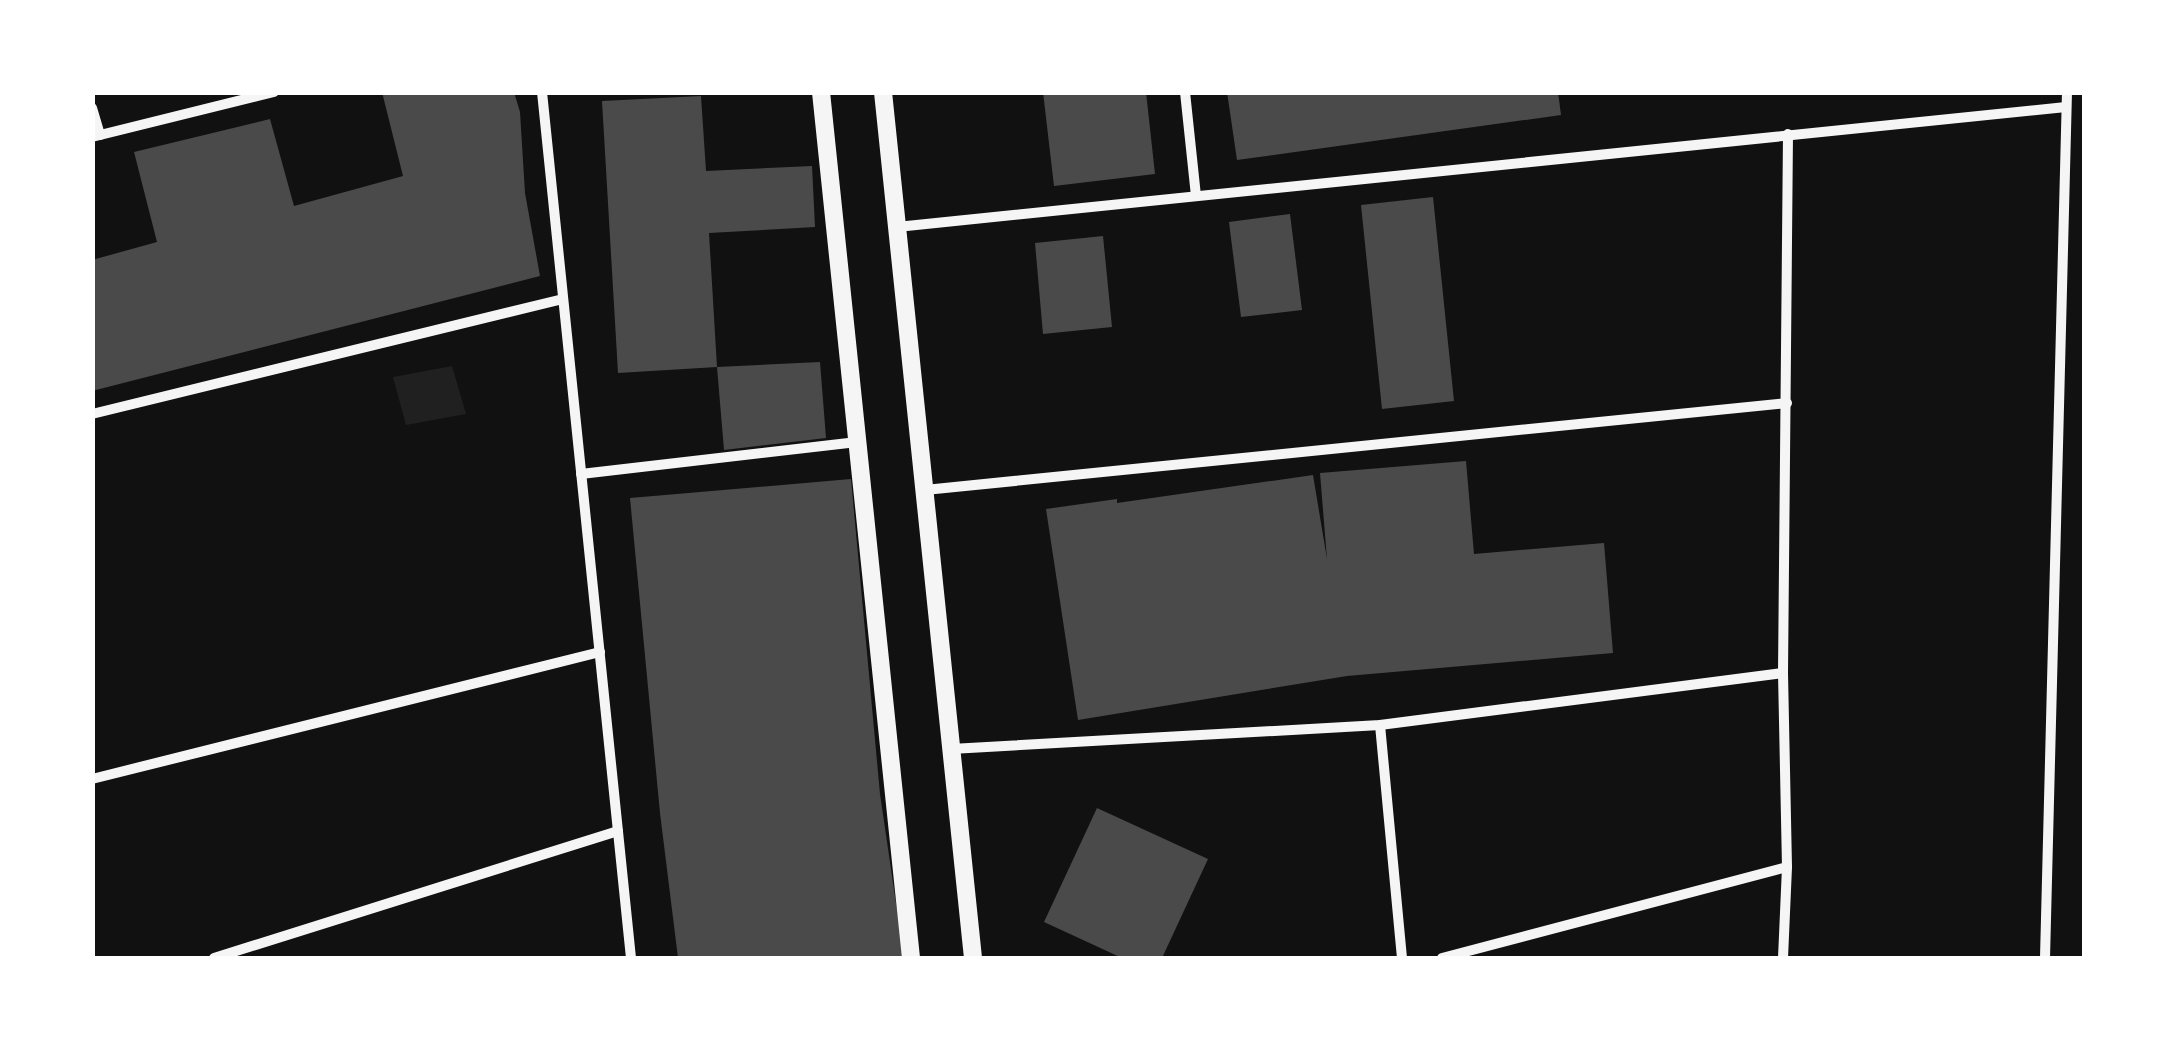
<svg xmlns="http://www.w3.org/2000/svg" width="2177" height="1051" viewBox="0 0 2177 1051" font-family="'Fira Sans Condensed',sans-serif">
<rect width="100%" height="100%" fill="#111"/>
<!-- green -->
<path fill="#202020" d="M452,366l14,48 -60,11 -13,-48z"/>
<!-- building -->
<g fill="#4a4a4a">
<path d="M382,92h132l6,20 5,81 15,83 -448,115v-131l65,-18 -23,-90 136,-33 24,87 109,-30z"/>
<path d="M1043,92h103l9,82 -101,12z"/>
<path d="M1227,92h331l3,23 -324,45z"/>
<path d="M701,96l5,75 106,-5 3,61 -106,6 8,134 -99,6 -16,-272z"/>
<path d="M1433,197l21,204 -72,8 -21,-204z"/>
<path d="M1290,214l12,96 -61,7 -12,-95z"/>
<path d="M1103,236l9,91 -69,7 -8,-91z"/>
<path d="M820,362l6,76 -102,12 -7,-83z"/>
<path d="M1466,461l8,93 130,-11 9,110 -266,23 -269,44 -32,-211 71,-10v4l196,-28 14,84 -7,-86z"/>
<path d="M851,479l29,315 24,164h-226l-18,-145 -30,-315z"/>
<path d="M1097,808l111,51 -46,99h-40l-78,-36z"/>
</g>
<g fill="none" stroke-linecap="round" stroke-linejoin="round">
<!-- minor -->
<g stroke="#f5f5f5" stroke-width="10">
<path d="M542,92l89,866"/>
<path d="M1185,92l11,104"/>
<path d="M92,108l8,27"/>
<path d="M92,137l182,-45"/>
<path d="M897,227l1169,-120"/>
<path d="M92,414l471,-115"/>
<path d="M581,474l276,-32"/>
<path d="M925,490l862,-87"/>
<path d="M1380,725l22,233"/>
<path d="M951,749l429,-24 403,-52"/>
<path d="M92,779l508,-127"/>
<path d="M214,958l404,-127"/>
<path d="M1442,958l345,-91"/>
<path d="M1783,958l4,-91 -4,-194 5,-539"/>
<path d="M2045,958l22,-866"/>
</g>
<!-- tertiary -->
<g stroke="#f5f5f5" stroke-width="18">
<path d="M821,92l90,866"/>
<path d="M883,92l90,866"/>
</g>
</g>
<!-- border -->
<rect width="2177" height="1051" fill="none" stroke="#ffffff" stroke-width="190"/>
</svg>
